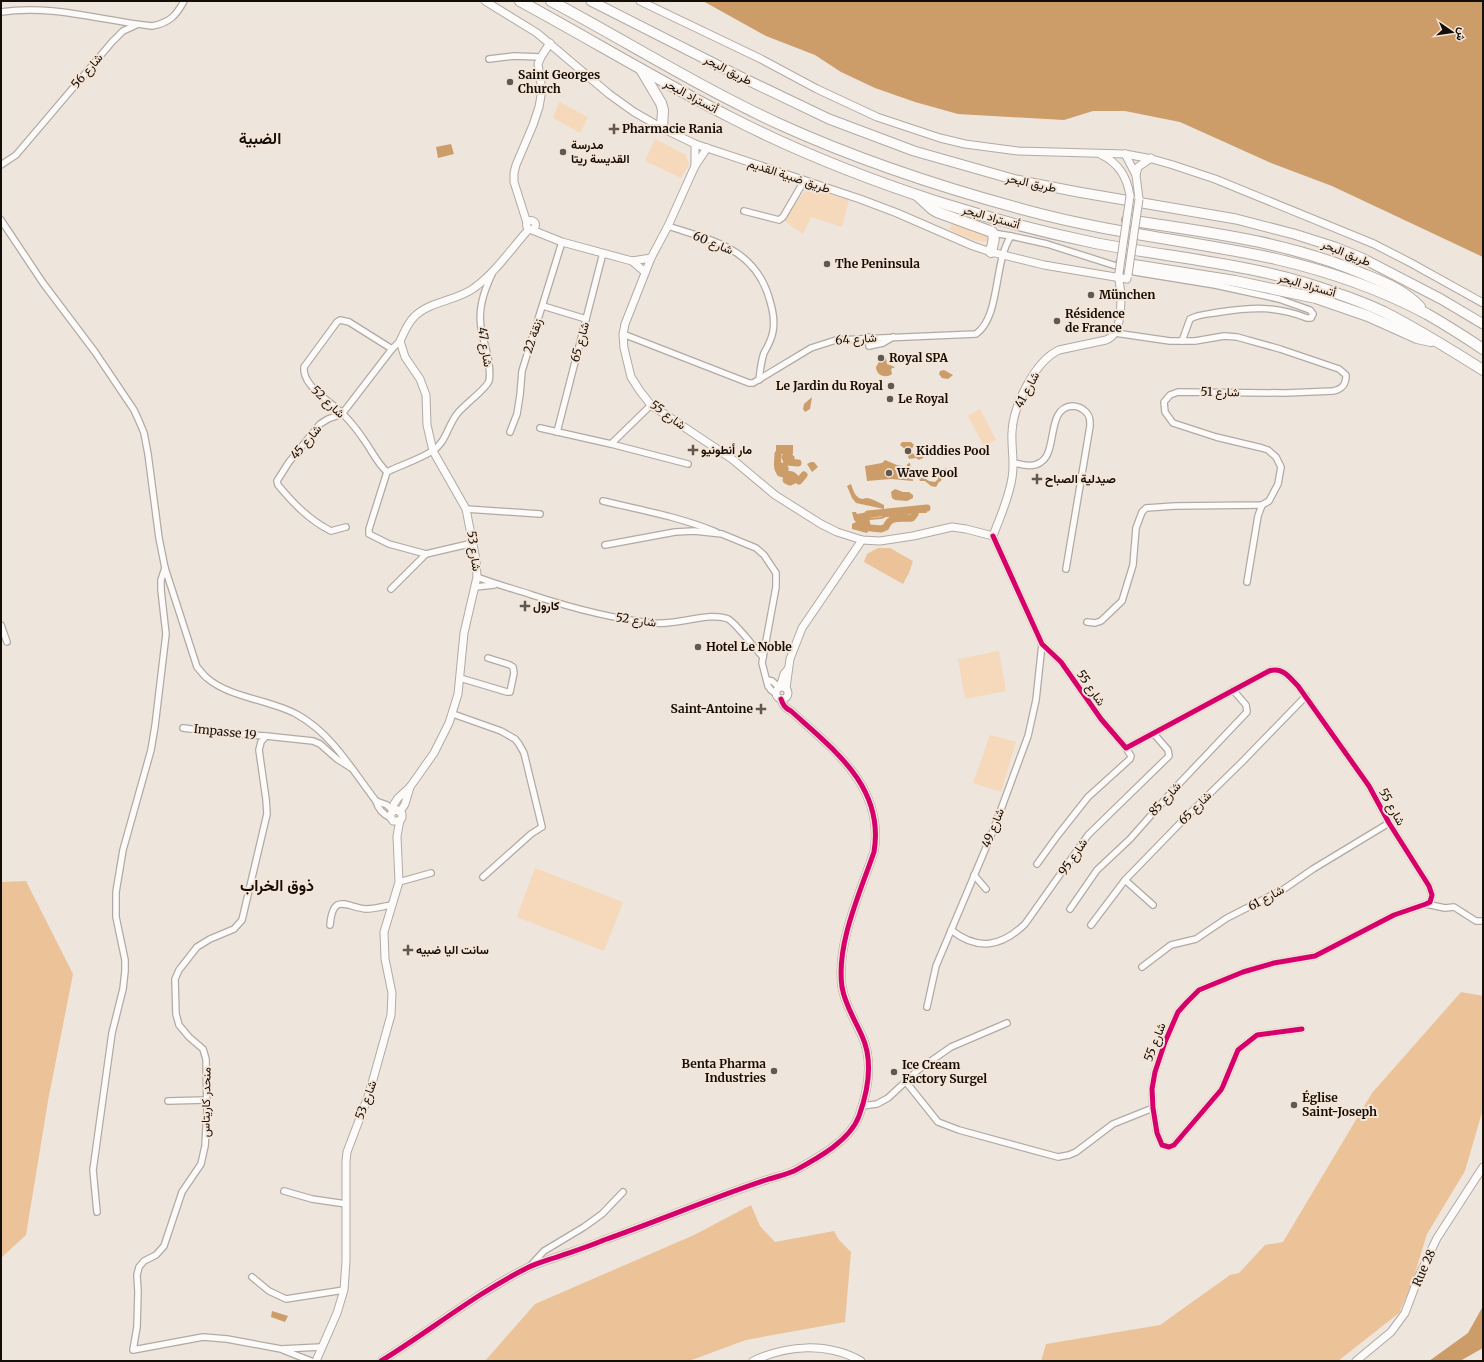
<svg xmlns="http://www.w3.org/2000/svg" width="1484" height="1362" viewBox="0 0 1484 1362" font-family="Merriweather,Vazirmatn,serif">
<rect width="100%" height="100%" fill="#eee5dd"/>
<!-- green -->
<g fill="#f6d8bb">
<path d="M559,102l29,15 -8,16 -27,-15z"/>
<path d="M655,139l31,16 3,9 -8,14 -36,-17z"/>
<path d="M807,188l42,12 -7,27 -31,-10 -8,17 -19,-14z"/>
<path d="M952,223l31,11 5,3v4c-13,2 -28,-6 -39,-12z"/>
<path d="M980,409l16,31 -12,6 -16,-30z"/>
<path d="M999,651l7,40 -41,8 -7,-40z"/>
<path d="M990,735l26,7 -15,50 -28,-9z"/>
<path d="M535,868l88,34 -19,49 -87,-34z"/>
</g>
<!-- forest -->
<g fill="#ecc399">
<path d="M878,548h12l23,13 -4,12 -6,11 -39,-22 3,-8z"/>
<path d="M26,881l47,93 -25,127 -22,134 -25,23v-376z"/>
<path d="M1461,992l22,4v113l-18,62 -38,63 -16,52 -12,27 -61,48h-297l5,-17 114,-19 70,-50 9,-2 26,-28 18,-3 89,-149z"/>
<path d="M751,1205l9,21 15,16 59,-11 5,9 12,12 -6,70 -99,18 -57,21h-204l50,-57 159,-69z"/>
</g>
<!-- water -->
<g fill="#cc9d69">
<path d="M703,1h780v256l-151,-71 -61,-23 -91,-41 -55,-11h-32l-29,9 -106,-6 -43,-12 -40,-14 -34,-16 -26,-17 -49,-19z"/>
<path d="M451,144l3,10 -16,4 -2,-11z"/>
<path d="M886,358l1,6 8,3 -4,2 1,5c-7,5 -16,1 -16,-7l4,-7z"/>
<path d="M944,370l9,5 -5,4 -6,-1 -3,-4 1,-3z"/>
<path d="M812,397l-2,12 -5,3 -2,-3 1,-5z"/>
<path d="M902,442h9l3,3 -4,7 5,3 3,-3 4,-1 3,3 -2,4 -4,2 -3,-2 -7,1 -3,-9 -6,-5z"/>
<rect x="776" y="445" width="17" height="9"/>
<path d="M885,460l12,5 10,2v-3l3,-1 3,18 -22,-2 -24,2 -2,-15 17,-3z"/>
<path d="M811,462h3l4,5 -6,5 -5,-8z"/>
<path d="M946,468l2,3 -5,3 -2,7 -2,1 -3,5 -5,-1 -6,-5h-5l-1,-3 4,-1 6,4 6,1 3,-3c0,-6 3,-8 8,-11z"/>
<path d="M851,484c2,5 4,15 12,15 1,0 2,-1 3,-1 5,0 14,5 18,7v4l-28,-6 -4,-5 -5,-12z"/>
<path d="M895,489l8,3h6l4,3v3l-6,3 -12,-1 -3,-2 -1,-6z"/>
<path d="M852,512h4l1,2 11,-2 3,16 -4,5 -15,-4v-5l4,-2 -2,-2z"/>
<path d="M1483,1306v42l-23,13h-31l39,-28z"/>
<path d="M272,1311l16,5 -3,6 -14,-5z"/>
</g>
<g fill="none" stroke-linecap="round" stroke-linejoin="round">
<!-- stream -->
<g stroke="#cc9d69" stroke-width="2">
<path d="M869,517l11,-2 10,1 14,-4h5"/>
<path d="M869,519l12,-1 9,-4 14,1 9,-3h13"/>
</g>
<!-- canal -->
<g stroke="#cc9d69" stroke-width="7">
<path d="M778,454c0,7 -3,15 4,19l3,-2v-3l-2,-2 -4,1 -1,2 2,4c4,1 8,2 12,3l2,3 -4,2 -3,-2 1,-4c3,0 5,0 7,3l-1,2 -4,2 -4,-2 1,-5c6,-2 8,3 12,6l5,-6"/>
<path d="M791,458l-4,-3 -2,2 2,5 11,1"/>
<path d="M868,514l59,-6"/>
<path d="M871,528l10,1 5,-2c4,-12 16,-8 26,-9l3,-4"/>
</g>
<!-- minor casing -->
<g stroke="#b1aaa4" stroke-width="8">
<g id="minor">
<path d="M1,12c51,-8 101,9 151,14 17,-3 24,-10 32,-25"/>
<path d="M489,59l25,-3 27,1"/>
<path d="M1,165l15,-10 96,-113 11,-11 13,-6"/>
<path d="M744,211l35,9 4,-3 21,-36"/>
<path d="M1,220l42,63 52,69 39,58 5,11 5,12 4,21 11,84 6,30 32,99c3,3 6,8 10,11 23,20 65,22 91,37 35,20 54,55 78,86 2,8 6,13 15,17"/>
<path d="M668,226c45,15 88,22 102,75 3,10 5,19 3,30 -1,8 -5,15 -9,22 -3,8 -4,19 -5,27"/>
<path d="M993,233l18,3 36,8 88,28 80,13 64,14 31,11 3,4 -2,4h-4c-31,-12 -54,-11 -87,-6 -10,2 -21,2 -30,7l-8,22"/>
<path d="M543,306l43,13"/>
<path d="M623,334l126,49h4l58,-35 25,-8 140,-6c25,-18 17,-71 35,-98"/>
<path d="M869,337v9l14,-3 10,-6"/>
<path d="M540,428l71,16 77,20"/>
<path d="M510,432l7,-18 3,-19 2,-24 40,-129"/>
<path d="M557,432l46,-179"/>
<path d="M611,444l40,-39"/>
<path d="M1014,463c9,2 19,5 27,-1 17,-11 5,-54 31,-56 5,0 10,2 14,6 4,4 4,8 4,14l-24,143"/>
<path d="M387,472c-10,-9 -15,-21 -23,-32 -6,-9 -14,-19 -22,-27 -12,-12 -40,-27 -38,-46l33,-45 3,-2 9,2 43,27"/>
<path d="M603,501c38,9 77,16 113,31"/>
<path d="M466,509l74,5"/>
<path d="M346,527l-15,4c-22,-11 -38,-28 -53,-46l-1,-4 12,-19 31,-38 8,-5 14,-5 50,-65 8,-8"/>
<path d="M993,536l49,108 19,18 40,57 25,29 143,-77c14,-4 20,6 29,15l71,100 20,37 40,63 3,9 -2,7 -4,2 -32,11 -79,41 -41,7 -31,9 -44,18 -12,12 -9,10 -13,30 -10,30 -3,17 1,19 4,25 5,12 7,2 5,-2 47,-55 2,-4 15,-36 19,-15 45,-6"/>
<path d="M605,545l70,-13 19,-1 28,3 34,14 8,7 12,18v14l-14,76 6,23 3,4 4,3"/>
<path d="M426,554l-37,-10 -20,-10v-5l18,-57 4,-2c13,-6 29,-11 41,-19 14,-8 16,-26 25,-37 7,-9 30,-26 32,-33 3,-14 -4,-35 -7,-48 -5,-21 1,-40 10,-59"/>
<path d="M477,577c18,7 37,12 55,18 40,13 80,24 121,28 22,3 58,-12 75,-4 7,3 28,31 35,38"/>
<path d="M1247,582l11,-66 4,-11"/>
<path d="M476,587l18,-2"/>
<path d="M391,589l35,-35 47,-11"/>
<path d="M1087,622l8,1 6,-2 21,-20 11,-36 3,-37 6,-16 4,-4 29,-2 87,-1 7,-4 9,-17 3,-17 -5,-10 -8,-7 -6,-2 -46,-11 -43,-14 -8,-11 -1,-10 6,-7 8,-3 107,1 48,-2c10,-2 13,-7 13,-16l-7,-6 -59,-20 -43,-12 -13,-1 -29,5h-25l-55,-8"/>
<path d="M1,625l6,17"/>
<path d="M460,678l47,14h3l4,-19 -1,-6 -3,-2 -22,-7"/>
<path d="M767,680l5,1 7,6"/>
<path d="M453,714l48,17 14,8 4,5 5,9 18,74 -11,7 -48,43"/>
<path d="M183,728l48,6 35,2"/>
<path d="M376,801l11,4 6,6"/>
<path d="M1037,864l21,-29 30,-38 42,-38 1,-3 -5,-8"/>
<path d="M974,875l12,14"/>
<path d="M1125,880l28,25"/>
<path d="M399,882l32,-9"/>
<path d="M1426,904l19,4 9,-1 22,14h7"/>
<path d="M1070,909l27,-39 33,-31 46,-52 71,-75 -1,-7 -13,-15"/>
<path d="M330,925c3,-33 16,-18 36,-16 9,0 18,-3 26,-4"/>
<path d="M1091,925l34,-45 64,-66 53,-52 64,-66"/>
<path d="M951,930c27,21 50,17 74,-6l63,-89 81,-79 -1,-6 -14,-16"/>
<path d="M1142,967l29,-22 25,-6 31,-21 57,-29 29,-20 76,-46"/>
<path d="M927,1007l9,-41 57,-135 35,-95 8,-36 6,-56"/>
<path d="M906,1082l32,40 21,8 99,27 11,-2 7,-3 37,-28 40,-16"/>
<path d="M168,1101l39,-1"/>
<path d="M862,1106l15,-2 11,-6 30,-28 33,-23 56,-24"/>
<path d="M284,1191l28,8 34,5"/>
<path d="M97,1212l-4,-42 19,-137 11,-44 2,-18v-11l-9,-43v-25l7,-42 28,-100 4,-24 11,-92 -5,-44v-10l4,-12"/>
<path d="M531,1265l13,-14 40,-24 18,-13 21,-22"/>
<path d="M252,1277l17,14 17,8 58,-9"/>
<path d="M321,1347l-40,2 -54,-10 -24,-2 -70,13 4,-23 1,-35 -1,-17 2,-8 5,-6 12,-6 8,-9 18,-54 19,-28 4,-18 2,-35 -1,-52 -3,-10 -14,-12 -10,-12 -3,-11 -1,-35 4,-9 18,-23 13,-8 24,-10 8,-9 25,-106 -1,-15 -7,-49 2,-8 5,-6 47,5 7,3 17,15 14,9"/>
<path d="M283,1350l28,11"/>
</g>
</g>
<!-- tertiary casing -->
<g stroke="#b1aaa4" stroke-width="9">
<g id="tertiary">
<path d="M485,1l52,32 72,61 25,18 28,16 33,16 165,55 37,14 76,33 18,6 53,13 83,14"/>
<path d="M640,1l121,58 56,30 60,28 63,21 25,6 53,7 107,3 27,5 21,6 42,14 159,65 37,19 72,40"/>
<path d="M695,144v22"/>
<path d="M707,148l-12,18 -27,60 -17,32 -26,66 -2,10 1,14 7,29 9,14 11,14 81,54 43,36 46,29 16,8 25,8 18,1 33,-5 39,-9 14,2 27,7c7,-19 16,-38 19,-58 3,-16 -1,-30 0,-46 1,-26 23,-71 47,-82l47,-10c15,-5 15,-31 15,-45 0,-7 -3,-14 -2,-22"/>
<path d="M1100,154c19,9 27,23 30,42"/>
<path d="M1125,154l11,21 3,24"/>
<path d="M1136,175l2,-8 13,-9"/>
<circle cx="531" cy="225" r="4.5"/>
<path d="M527,223l-13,-41v-9l2,-8 17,-40 6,-18 3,-17 -4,-26 3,-7 9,-14"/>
<path d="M532,230l30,12 70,19 13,11"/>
<path d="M632,261l19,-3"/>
<circle cx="782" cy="693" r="6"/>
<path d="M780,687l4,-13 4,-5"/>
<path d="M786,688l4,-29 12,-31 60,-88"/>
<path d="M393,811l5,-1 4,4v4l-3,3h-6l-2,-3v-4l2,-3 1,-7 4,-6 12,-11 24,-34 15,-30 9,-29 6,-61 13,-56 -1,-17 -10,-51 -33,-58 -6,-26 -1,-30 -6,-16 -15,-22 -5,-16c4,-8 7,-17 14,-24 15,-16 43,-16 60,-29 22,-16 37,-39 55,-59"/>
<path d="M400,812l5,-8 5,-17"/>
<path d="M316,1361l21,-48 7,-23 2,-29v-100l1,-9 22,-58 22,-79 1,-22 -7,-34 -1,-27 15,-50 -2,-46 3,-16"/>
<path d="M381,1361c49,-30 94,-67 146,-93 8,-4 18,-7 27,-10 17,-6 34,-11 50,-18 54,-19 108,-42 162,-60 9,-3 19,-5 28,-9 22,-12 56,-30 65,-55 9,-25 15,-54 3,-80 -7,-16 -17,-31 -20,-49 -6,-43 18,-94 32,-135 11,-65 -41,-103 -83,-141 -6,-3 -8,-6 -10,-12"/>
<path d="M753,1361c34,-16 74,-19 108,0"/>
<path d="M1356,1361l35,-29 14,-19 14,-37 18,-38 46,-71"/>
</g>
</g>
<!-- trunk casing -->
<g stroke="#b1aaa4" stroke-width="11">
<path id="trunk" d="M591,1l146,74 92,44 85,32 102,29 62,12 158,27 58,15 41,13 27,11 79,41 42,25"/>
</g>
<!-- motorway casing -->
<g stroke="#b1aaa4" stroke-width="12">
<g id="motorway">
<path d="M520,1c70,38 139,80 210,116 66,34 137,62 208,85 51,16 104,30 157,41 78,15 160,21 235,48 18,6 37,13 54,21 34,17 67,38 99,58"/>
<path d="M551,1c75,40 148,86 226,122 81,37 166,65 252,88 81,22 165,30 247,48 52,12 104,30 151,55 19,11 38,23 56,35"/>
<path d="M642,71l19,32 2,7 -1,18"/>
<path d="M918,196l14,13 5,3 55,20c4,6 0,13 -1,20"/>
<path d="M1127,220c81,12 163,22 239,55 20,8 39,16 54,32"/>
<path d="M1121,263l114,18 81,17 52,18 49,22 14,3"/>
</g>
</g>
<!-- minor -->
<use href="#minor" stroke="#fcfbfa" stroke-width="5.5"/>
<!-- tertiary -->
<use href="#tertiary" stroke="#fcfbfa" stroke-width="7"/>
<!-- trunk -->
<use href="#trunk" stroke="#fcfbfa" stroke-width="9"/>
<!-- motorway -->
<use href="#motorway" stroke="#fcfbfa" stroke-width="10"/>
<!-- tertiary-bridge casing -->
<g stroke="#b1aaa4" stroke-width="9" stroke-linecap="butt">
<g id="tertiary-bridge">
<path d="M1119,273l11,-77"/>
<path d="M1128,275l11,-76"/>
</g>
</g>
<!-- tertiary-bridge -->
<use href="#tertiary-bridge" stroke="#fcfbfa" stroke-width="7"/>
<!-- cycleway casing -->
<g stroke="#f5e5d6" stroke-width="8">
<g id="cycleway">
<path d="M993,536l49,108 19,18 40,57 25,29 143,-77c14,-4 20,6 29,15l71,100 20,37 40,63 3,9 -2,7 -4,2 -32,11 -79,41 -41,7 -31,9 -44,18 -12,12 -9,10 -13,30 -10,30 -3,17 1,19 4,25 5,12 7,2 5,-2 47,-55 2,-4 15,-36 19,-15 45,-6"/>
<path d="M381,1361c49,-30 94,-67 146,-93 8,-4 18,-7 27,-10 17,-6 34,-11 50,-18 54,-19 108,-42 162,-60 9,-3 19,-5 28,-9 22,-12 56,-30 65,-55 9,-25 15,-54 3,-80 -7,-16 -17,-31 -20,-49 -6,-43 18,-94 32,-135 11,-65 -41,-103 -83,-141 -6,-3 -8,-6 -10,-12"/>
</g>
</g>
<!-- cycleway -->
<use href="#cycleway" stroke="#d6006c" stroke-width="5"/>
</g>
<!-- markers -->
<g fill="#605953" stroke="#f5e5d6" stroke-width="1.5">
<circle cx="510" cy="82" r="4"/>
<path d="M612 123h4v4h4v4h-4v4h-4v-4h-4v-4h4z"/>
<circle cx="563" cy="152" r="4"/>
<circle cx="827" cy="264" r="4"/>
<circle cx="1091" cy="295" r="4"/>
<circle cx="1057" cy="321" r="4"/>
<circle cx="881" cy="358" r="4"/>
<circle cx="891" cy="386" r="4"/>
<circle cx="890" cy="399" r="4"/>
<path d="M691 444h4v4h4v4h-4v4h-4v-4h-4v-4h4z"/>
<circle cx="908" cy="451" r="4"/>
<circle cx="889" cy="473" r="4"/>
<path d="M1035 473h4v4h4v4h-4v4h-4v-4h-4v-4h4z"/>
<path d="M523 600h4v4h4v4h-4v4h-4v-4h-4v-4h4z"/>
<circle cx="698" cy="647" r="4"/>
<path d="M759 703h4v4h4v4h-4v4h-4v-4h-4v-4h4z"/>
<path d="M406 944h4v4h4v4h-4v4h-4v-4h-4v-4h4z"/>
<circle cx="774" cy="1071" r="4"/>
<circle cx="894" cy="1072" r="4"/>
<circle cx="1294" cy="1105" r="4"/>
</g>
<g text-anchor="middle" stroke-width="4" stroke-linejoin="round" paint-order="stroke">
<!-- street labels -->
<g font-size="12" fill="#140e09" stroke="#f5e5d6">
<text transform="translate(728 70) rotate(27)" y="4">طريق البحر</text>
<text transform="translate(87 71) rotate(-50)" y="4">شارع 56</text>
<text transform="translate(691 96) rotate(28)" y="4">أتستراد البحر</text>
<text transform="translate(789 176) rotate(18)" y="4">طريق ضبية القديم</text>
<text transform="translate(1031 183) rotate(12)" y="4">طريق البحر</text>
<text transform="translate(991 217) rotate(16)" y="4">أتستراد البحر</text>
<text transform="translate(713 243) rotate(22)" y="4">شارع 60</text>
<text transform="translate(1346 253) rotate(22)" y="4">طريق البحر</text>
<text transform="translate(1307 285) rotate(16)" y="4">أتستراد البحر</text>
<text transform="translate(533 336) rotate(-72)" y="4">زنقة 22</text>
<text transform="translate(856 339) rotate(-4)" y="4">شارع 64</text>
<text transform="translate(580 342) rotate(-75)" y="4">شارع 65</text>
<text transform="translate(485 347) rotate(81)" y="4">شارع 47</text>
<text transform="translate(1027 390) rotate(-62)" y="4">شارع 41</text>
<text transform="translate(1220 392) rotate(1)" y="4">شارع 51</text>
<text transform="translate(328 402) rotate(43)" y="4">شارع 52</text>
<text transform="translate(668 415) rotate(36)" y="4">شارع 55</text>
<text transform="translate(306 442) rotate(-50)" y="4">شارع 45</text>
<text transform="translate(474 551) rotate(82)" y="4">شارع 53</text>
<text transform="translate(636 620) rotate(8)" y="4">شارع 52</text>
<text transform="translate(1091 688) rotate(55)" y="4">شارع 55</text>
<text transform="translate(225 732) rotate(6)" y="4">Impasse 19</text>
<text transform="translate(1165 799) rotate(-48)" y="4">شارع 85</text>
<text transform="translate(1392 807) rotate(61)" y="4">شارع 55</text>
<text transform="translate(1195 808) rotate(-45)" y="4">شارع 65</text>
<text transform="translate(993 828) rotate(-68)" y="4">شارع 49</text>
<text transform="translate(1073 857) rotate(-56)" y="4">شارع 95</text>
<text transform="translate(1266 898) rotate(-29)" y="4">شارع 61</text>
<text transform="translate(1155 1042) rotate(-69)" y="4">شارع 55</text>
<text transform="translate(366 1100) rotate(-70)" y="4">شارع 53</text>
<text transform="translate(206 1102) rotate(-89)" y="4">منحدر كاريتاس</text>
<text transform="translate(1424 1268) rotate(-66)" y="4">Rue 28</text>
</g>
<!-- poi labels -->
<g font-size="12" font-weight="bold" fill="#140e09" stroke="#f5e5d6" text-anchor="start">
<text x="518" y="79">Saint Georges<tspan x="518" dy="14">Church</tspan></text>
<text x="622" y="133">Pharmacie Rania</text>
<text x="571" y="149">مدرسة<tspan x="571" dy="14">القديسة ريتا</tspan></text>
<text x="835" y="268">The Peninsula</text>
<text x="1099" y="299">München</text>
<text x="1065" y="318">Résidence<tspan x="1065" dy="14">de France</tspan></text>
<text x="889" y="362">Royal SPA</text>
<text x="883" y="390" text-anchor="end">Le Jardin du Royal</text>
<text x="898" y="403">Le Royal</text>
<text x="701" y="454">مار أنطونيو</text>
<text x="916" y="455">Kiddies Pool</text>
<text x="897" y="477">Wave Pool</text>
<text x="1045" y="483">صيدلية الصباح</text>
<text x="533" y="610">كارول</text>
<text x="706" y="651">Hotel Le Noble</text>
<text x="753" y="713" text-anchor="end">Saint-Antoine</text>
<text x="416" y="954">سانت اليا ضبيه</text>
<text x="766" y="1068" text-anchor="end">Benta Pharma<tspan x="766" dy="14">Industries</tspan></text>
<text x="902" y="1069">Ice Cream<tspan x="902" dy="14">Factory Surgel</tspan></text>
<text x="1302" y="1102">Église<tspan x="1302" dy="14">Saint-Joseph</tspan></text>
</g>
<!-- district labels -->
<g font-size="16" font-weight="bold" fill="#140e09" stroke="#f5e5d6">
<text x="260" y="144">الضبية</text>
<text x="277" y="891">ذوق الخراب</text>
</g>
</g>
<!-- border -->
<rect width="1484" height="1362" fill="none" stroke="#140e09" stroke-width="4"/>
<!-- north arrow -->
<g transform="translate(1452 32) rotate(103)" stroke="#f5e5d6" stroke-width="3" paint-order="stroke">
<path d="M0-3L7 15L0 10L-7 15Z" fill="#140e09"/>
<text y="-6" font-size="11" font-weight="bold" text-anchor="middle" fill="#140e09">ش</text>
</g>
</svg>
